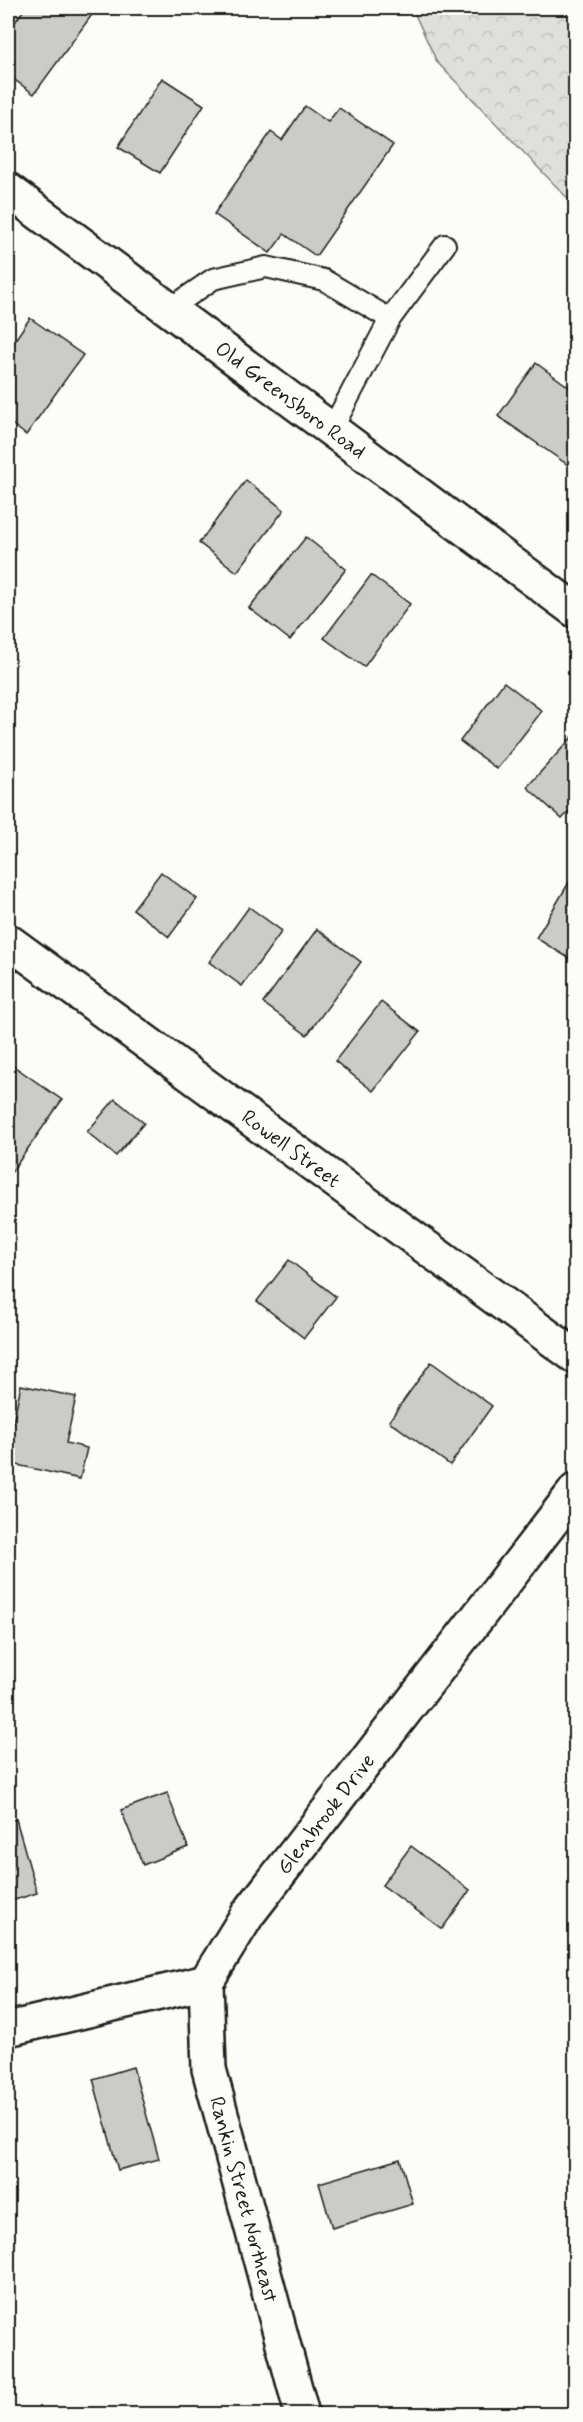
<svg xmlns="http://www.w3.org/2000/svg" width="583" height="2422" viewBox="0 0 583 2422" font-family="Mynerve,sans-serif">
<defs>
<pattern id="forest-crowns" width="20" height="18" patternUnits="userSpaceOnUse" patternTransform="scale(1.5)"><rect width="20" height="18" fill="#e0dfdb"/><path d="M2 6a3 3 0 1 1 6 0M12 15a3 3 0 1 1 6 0" fill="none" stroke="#c0bfbb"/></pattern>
</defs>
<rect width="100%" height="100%" fill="#fdfcf7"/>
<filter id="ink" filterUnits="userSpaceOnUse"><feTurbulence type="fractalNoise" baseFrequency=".0167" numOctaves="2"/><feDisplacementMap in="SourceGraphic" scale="12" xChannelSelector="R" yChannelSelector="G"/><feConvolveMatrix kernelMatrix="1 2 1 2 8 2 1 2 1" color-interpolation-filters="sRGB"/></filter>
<g filter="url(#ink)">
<!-- forest -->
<path fill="url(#forest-crowns)" stroke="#7e7e7c" stroke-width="1.5" d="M412,8h163v198l-138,-144z"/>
<!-- building -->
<g fill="#cccbc8" stroke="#1c1c1c" stroke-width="1.5">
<path d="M25,8h63l6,4 -60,82 -26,-19v-43z"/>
<path d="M162,78l42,27 -44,68 -42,-26z"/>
<path d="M305,106l23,16 11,-14 54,37 -77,111 -32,-22 -14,19 -56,-39 57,-82 11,8z"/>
<path d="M30,318l53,37 -57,80 -18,-14v-71z"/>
<path d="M536,363l33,24 7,-9v76l-8,11 -70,-49z"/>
<path d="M246,480l38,30 -47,62 -38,-29z"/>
<path d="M306,537l40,32 -56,71 -41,-32z"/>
<path d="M371,575l39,29 -46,63 -40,-29z"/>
<path d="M504,682l38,29 -45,58 -37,-28z"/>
<path d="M575,734l1,70 -14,15 -35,-32z"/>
<path d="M161,872l36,27 -28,38 -36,-28z"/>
<path d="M571,879l5,3 -1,80 -39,-24z"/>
<path d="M249,907l33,24 -40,55 -33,-24z"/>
<path d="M317,929l44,33 -54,73 -44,-32z"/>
<path d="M381,1002l39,30 -47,59 -38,-30z"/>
<path d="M8,1062l54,38 -54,77z"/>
<path d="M115,1099l29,24 -28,33 -29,-24z"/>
<path d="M289,1260l47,37 -32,41 -47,-37z"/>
<path d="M431,1362l61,44 -42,59 -61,-44z"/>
<path d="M21,1385l55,12 -10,46 21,5 -7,31 -72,-16v-17z"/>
<path d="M167,1793l21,54 -45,18 -22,-55z"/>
<path d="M16,1819l21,74 -29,9v-81z"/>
<path d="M411,1846l59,44 -28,39 -60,-44z"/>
<path d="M133,2067l26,92 -41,11 -25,-91z"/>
<path d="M400,2159l13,45 -81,24 -13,-45z"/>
</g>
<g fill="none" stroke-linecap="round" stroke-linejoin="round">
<!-- lane casing -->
<g stroke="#1c1c1c" stroke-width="24">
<g id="lane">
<path d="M168,310l45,-31 53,-12 58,13 66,39 55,-74"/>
<path d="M332,429l58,-110"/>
</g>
</g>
<!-- street casing -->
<g stroke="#1c1c1c" stroke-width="38">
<g id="street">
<path id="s1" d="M8,941l568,416"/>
<path id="s2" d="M206,1982l3,87 93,345"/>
<path id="s3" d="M8,2029l198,-47 42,-68 328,-424"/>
</g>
</g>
<!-- secondary casing -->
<g stroke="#1c1c1c" stroke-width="38">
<g id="secondary">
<path id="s4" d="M8,190l568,421"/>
</g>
</g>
<!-- lane -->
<use href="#lane" stroke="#fdfcf7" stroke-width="20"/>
<!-- street -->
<use href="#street" stroke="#fdfcf7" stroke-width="33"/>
<!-- secondary -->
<use href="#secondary" stroke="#fdfcf7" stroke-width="33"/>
</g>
</g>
<g text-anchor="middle" stroke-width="4.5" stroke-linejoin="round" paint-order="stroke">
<!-- street labels -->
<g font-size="21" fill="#1c1c1c" stroke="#fdfcf7">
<text dy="7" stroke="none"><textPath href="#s4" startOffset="352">Old Greensboro Road</textPath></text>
<text dy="7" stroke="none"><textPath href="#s1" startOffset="351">Rowell Street</textPath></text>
<text dy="7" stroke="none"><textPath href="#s3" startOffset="410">Glenbrook Drive</textPath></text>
<text dy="7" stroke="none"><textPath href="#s2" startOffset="222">Rankin Street Northeast</textPath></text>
</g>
</g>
<!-- margin -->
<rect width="583" height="2422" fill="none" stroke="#fdfcf7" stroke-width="30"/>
<rect x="15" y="15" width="553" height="2392" fill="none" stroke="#1c1c1c" stroke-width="2" filter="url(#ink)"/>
</svg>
